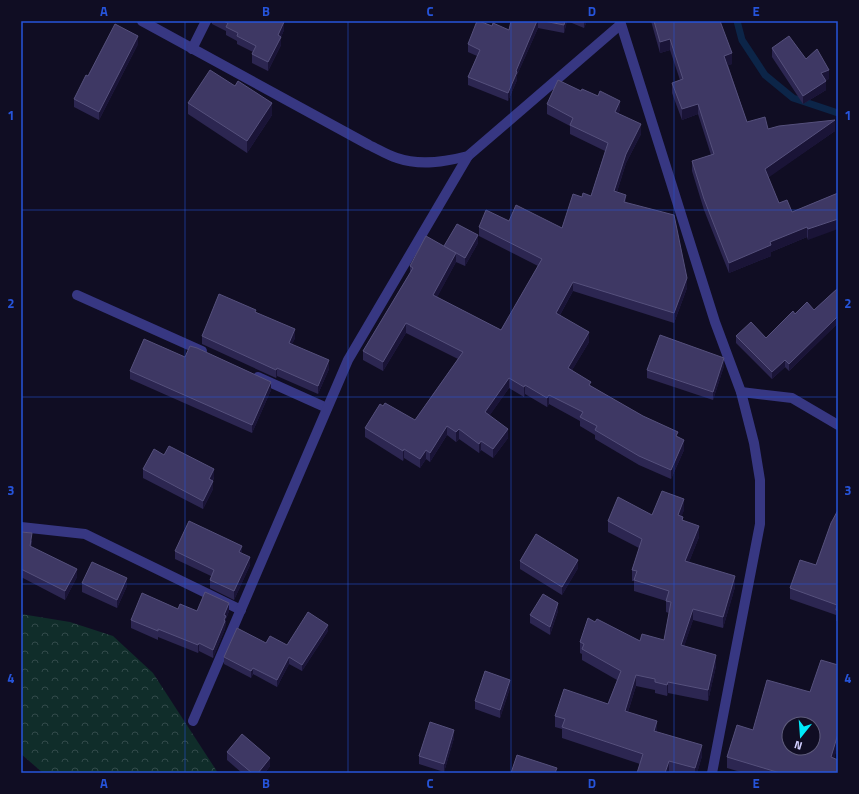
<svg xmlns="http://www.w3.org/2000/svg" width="859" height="794" viewBox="0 0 859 794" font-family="'Titillium Web',sans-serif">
<defs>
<pattern id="forest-crowns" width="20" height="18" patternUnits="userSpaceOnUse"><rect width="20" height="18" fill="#102d2a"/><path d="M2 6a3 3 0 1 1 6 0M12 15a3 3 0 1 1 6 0" fill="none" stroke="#324a4a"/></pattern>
</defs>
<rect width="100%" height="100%" fill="#100d23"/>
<!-- forest -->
<path fill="url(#forest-crowns)" d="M21,614l49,8 43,14 40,37 65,100h-175l-22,-19z"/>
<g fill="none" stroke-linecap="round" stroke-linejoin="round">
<!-- stream -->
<path stroke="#0c2548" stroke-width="7" d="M737,21l5,19 23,35 28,23 45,15"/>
<!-- minor -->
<g stroke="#373782" stroke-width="10">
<path d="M142,21l227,124c9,4 18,10 28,13 23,8 48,4 71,-2l152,-131"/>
<path d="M620,21l95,301 26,70 13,51 6,37v44l-48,249"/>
<path d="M192,49l14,-28"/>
<path d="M77,295l125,56"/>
<path d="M258,377l69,31"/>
<path d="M741,392l51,6 46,27"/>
<path d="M21,527l64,7 156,76"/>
<path d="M193,721l155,-361 120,-204"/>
</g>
</g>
<!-- wall -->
<g fill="#2c2651">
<path d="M212,21h70l2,9 -3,7v8l-13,26 -16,-8v-9l1,-2 -16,-8v-3l-11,-6v-4l-14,-7z"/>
<path d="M511,21h76l-3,7 -17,-7 -3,12 -26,-5 -21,47v5l-9,21 -40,-16v-8l9,-21 -9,-4v-8l24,-18 17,4z"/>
<path d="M651,21h69l12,43 -4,1 19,57 21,7 67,2 -67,46 11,26 13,9 46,-19 -30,47 -1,-3 -36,15v4l-42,17 -25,-63 -12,-39v-10l19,-6 -13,-41 -16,6 -10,-27v-10l8,-3 -10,-30 -10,3z"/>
<path d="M138,44l-39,76 -25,-13v-8l14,-23z"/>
<path d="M772,48l34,11 23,20 -4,1 1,10 -23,14 -31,-47z"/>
<path d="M188,103l84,12 -25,38 -59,-39z"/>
<path d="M547,104l73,6 -2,4 23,20 -15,29 -9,29 9,11 61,85 -13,35 -101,-32 -13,24 29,27 -17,28 19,16 87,51 6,13 -13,29 -32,-14 -44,-26v-4l-15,-9v-5l-31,-17 -2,3 -22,-13 -1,3 -15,-9 -20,28 19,22 -15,20 -12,-8 -2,3 -20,-14 -3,3 -9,-7 -17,27 -4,-3 -6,9 -16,-10 -1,3 -38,-24v-9l50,-8 43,-61 -52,-26 -23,38 -20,-11v-9l47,-78v-7l34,-20 34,-3 -13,23 -9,-4 -19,35 64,33 37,-64 -59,-30v-9l30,-6 53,7 20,-31 9,-1 14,-45 -35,-17v-8l-23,-12z"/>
<path d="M838,288v35l-49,48 -4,-4 -13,12 -36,-36v-7l30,2 29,-24 19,-4z"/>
<path d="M256,313l39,25 -3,6 37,25 -11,25 -41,-18 -1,2 -74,-34v-8z"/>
<path d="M185,357l86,33 -19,43 -122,-54v-8z"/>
<path d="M724,366l-11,34 -66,-22v-8z"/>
<path d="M164,455l50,22 -1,4v8l-10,20 -60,-31v-9z"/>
<path d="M684,510l-3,6 2,4 16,17 -10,25 46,25 -12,41 -30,-8 -9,26 32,20 -8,35 -40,-8 -1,3 -12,-3v-3l-19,-4 -8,26 29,20 45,24 -5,17h-23l-34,-9 -78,-26v-9l-7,-2v-11l53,-12 9,-24 -35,-20v-6l-2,-1v-11l15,-20 45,19 24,-1 5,-27 -3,-1v-11l-32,-10v-10h-2v-11l7,-22 -31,-16v-11z"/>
<path d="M838,510v111h-2v-6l-46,-16v-11l26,-23z"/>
<path d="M21,532l11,9 -1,6 46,30 -12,23 -44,-23z"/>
<path d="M175,551l67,3 8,11 -16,35 -24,-12v-8l1,-4 -36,-17z"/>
<path d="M520,561l58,7 -16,27 -42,-26z"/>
<path d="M82,583l45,3 -10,22 -35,-16z"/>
<path d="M178,609l19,2h32l-3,8 -1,10 -12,29 -14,-7 -1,2 -40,-16v3l-27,-12v-8z"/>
<path d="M558,611l-8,24 -20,-12v-8z"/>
<path d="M328,631l-26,40 -13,-7 -12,23 -24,-13 -2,4 -27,-14v-7l42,-14 21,2z"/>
<path d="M838,665v80l-4,13 4,15h-94l-17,-5v-11l26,-27 57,-38z"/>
<path d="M510,688l-10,30 -25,-9v-8z"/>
<path d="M454,738l-10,34 -25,-8v-8z"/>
<path d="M227,752l43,14 -5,7h-23l-15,-13z"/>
</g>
<!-- shaded-wall -->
<g fill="#1a1437">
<path d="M537,21h1v7l-21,47v5l-9,21v-8l8,-22z"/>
<path d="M565,21h2l-3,12v-8z"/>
<path d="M584,21h3l-3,7z"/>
<path d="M284,22v8l-3,7v8l-13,26v-9l10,-27z"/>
<path d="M138,36v8l-39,76v-8z"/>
<path d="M670,39v11l-10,3v-11z"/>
<path d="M732,53v11l-8,3v-11z"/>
<path d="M829,70v9l-8,3v-9z"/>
<path d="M826,81v9l-23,14v-8z"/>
<path d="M620,101v9l-5,11v-9z"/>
<path d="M272,103v12l-25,38v-12z"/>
<path d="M698,104v10l-16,6v-11z"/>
<path d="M835,120v11l-70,49v-11z"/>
<path d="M641,124v10l-15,29 -12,38v-10l12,-37z"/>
<path d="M626,195v10l-2,-3z"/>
<path d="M838,219v10l-30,11v-11z"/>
<path d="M807,227v10l-36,15v4l-42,17v-10l41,-21z"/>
<path d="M478,235v8l-13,23v-8z"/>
<path d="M456,253v9l-23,43v-10z"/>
<path d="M687,278v10l-13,35v-10z"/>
<path d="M573,282v9l-17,31v-9z"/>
<path d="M838,316v7l-49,48v-7z"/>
<path d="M406,323v10l-23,38v-9z"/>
<path d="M295,329v9l-6,13v-8z"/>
<path d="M589,332v10l-21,35v-9z"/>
<path d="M724,358v8l-11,34v-8z"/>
<path d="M329,360v9l-11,25v-8z"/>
<path d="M785,360v7l-13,12v-7z"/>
<path d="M277,368v8l-1,2v-8z"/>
<path d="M509,378v10l-24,34v-10z"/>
<path d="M271,382v8l-19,43v-8z"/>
<path d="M525,385v9l-1,3v-10z"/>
<path d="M549,395v9l-2,3v-9z"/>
<path d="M447,426v9l-17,27v-9z"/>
<path d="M459,429v10l-3,3v-10z"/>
<path d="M508,429v9l-15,20v-9z"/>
<path d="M684,440v10l-13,29v-9z"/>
<path d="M481,441v9l-2,3v-9z"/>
<path d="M404,449v9l-1,3v-10z"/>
<path d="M426,450v9l-6,9v-9z"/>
<path d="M214,469v8l-5,10v-8z"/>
<path d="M213,481v8l-10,20v-8z"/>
<path d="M684,499v11l-6,16v-11z"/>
<path d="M699,526v11l-14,35v-11z"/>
<path d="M242,546v8l-3,-2z"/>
<path d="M250,557v8l-16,35v-9z"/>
<path d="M578,560v8l-16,27v-8z"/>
<path d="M77,569v8l-12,23v-9z"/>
<path d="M735,576v11l-12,41v-11z"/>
<path d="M127,578v8l-10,22v-8z"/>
<path d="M229,603v8l-3,8 -1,10 -12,29v-8l11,-35z"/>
<path d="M558,603v8l-8,24v-8z"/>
<path d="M693,609v11l-12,36v-11z"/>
<path d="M328,625v6l-26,40v-6z"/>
<path d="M199,643v8l-1,2v-8z"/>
<path d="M716,655v11l-8,35v-11z"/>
<path d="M289,657v7l-12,23v-7z"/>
<path d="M253,668v6l-2,4v-7z"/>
<path d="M636,675v11l-11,35v-10z"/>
<path d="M510,680v8l-10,30v-8z"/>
<path d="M668,682v11l-1,3v-11z"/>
<path d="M657,721v11l-3,-1z"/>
<path d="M454,730v8l-10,34v-8z"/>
<path d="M838,734v11l-7,24v-12z"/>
<path d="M702,745v11l-5,17h-2v-5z"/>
<path d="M270,758v8l-5,7h-7z"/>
<path d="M669,761v10l-1,2h-3z"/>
</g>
<!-- building -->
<g fill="#3e3864" stroke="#55507c" fill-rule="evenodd">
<path d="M223,21h59l2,1 -6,13 3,2 -13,25 -16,-8 4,-8 -19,-10 1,-3 -12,-6 2,-4z"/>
<path d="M477,21h2l13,5 1,-3 16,7 2,-9h26l-21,50 1,1 -9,21 -40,-16 12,-27 -12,-6z"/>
<path d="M544,21h21l-1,4z"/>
<path d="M654,21h66l12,32 -8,3 23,66 18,-5 3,12 11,-3 56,-6 -70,49 14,34 8,-3 5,12 46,-19v26l-30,10 -1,-2 -37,15 1,3 -42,18 -25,-64 -12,-38 22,-7 -16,-50 -16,5 -10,-26 11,-4 -13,-40 -10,3z"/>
<path d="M115,24l23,12 -39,76 -25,-13 12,-24 2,1z"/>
<path d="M789,36l17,23 11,-10 12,21 -8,3 5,8 -23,15 -31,-48z"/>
<path d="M210,70l25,16 3,-5 34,22 -25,38 -59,-38z"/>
<path d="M558,80l23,11 1,-2 16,7 2,-5 20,10 -5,11 26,12 -15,30 -12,37 12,4 -2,7 50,13 13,63 -13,35 -101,-31 -17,31 33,19 -21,36 23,14 -2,3 54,31 35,16 -2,4 8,4 -13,30 -32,-14 -44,-26 2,-4 -17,-9 3,-5 -34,-17 -2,3 -22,-13 -1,2 -15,-9 -24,34 23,17 -15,20 -12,-8 -2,3 -20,-15 -3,3 -9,-6 -17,27 -4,-3 -6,9 -16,-10 -1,2 -38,-23 15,-24 3,2 2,-3 30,17 48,-68 -57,-29 -23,39 -20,-11 50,-83 -3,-2 16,-30 30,17 -23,42 68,35 41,-71 -63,-32 7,-17 23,11 7,-16 46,23 11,-34 9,3 1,-4 8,3 17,-53 -38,-18 3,-7 -26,-14z"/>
<path d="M457,224l21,11 -13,23 -21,-12z"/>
<path d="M838,288v28l-49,48 -4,-4 -13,12 -36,-36 15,-14 15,16 27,-27 2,3 12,-12 7,8z"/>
<path d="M219,294l37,16 -1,2 40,17 -6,14 40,17 -11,26 -41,-18 -1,2 -74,-34z"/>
<path d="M660,335l64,23 -11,34 -66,-22z"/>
<path d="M144,339l41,18 5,-11 7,2 74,34 -19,43 -122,-54z"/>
<path d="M169,446l45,23 -5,10 4,2 -10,20 -60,-32 11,-20 10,6z"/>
<path d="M662,491l22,8 -6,16 5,2 -1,3 17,6 -14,35 50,15 -12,41 -30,-8 -12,36 35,10 -8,35 -40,-8 -1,3 -12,-3v-3l-19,-4 -11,36 32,10 -3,10 48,14 -7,23 -26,-7 -4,12h-28l6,-19 -81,-27 3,-8 -10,-3 9,-27 44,15 13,-33 -39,-22 2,-5 -4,-2 8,-24 7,4 2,-3 43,22 2,-7 22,6 7,-38 -5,-1 3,-10 -35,-11 3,-9 -5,-1 10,-31 -34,-18 10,-24 34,18z"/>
<path d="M838,510v100h-2l1,-5 -47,-17 10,-28 16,5 15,-42z"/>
<path d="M189,521l53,25 -3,6 11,5 -16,34 -24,-11 4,-10 -39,-19z"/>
<path d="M21,532l11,1 -2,13 47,23 -12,22 -44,-22z"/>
<path d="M536,534l42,26 -16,27 -42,-26z"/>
<path d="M92,562l35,16 -10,22 -35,-17z"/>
<path d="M205,592l24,11 -5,12 2,1 -2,4 1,1 -12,29 -14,-7 -1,2 -40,-16v2l-27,-11 11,-27 36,16 2,-5 17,7z"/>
<path d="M543,594l15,9 -8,24 -20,-12z"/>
<path d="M308,612l20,13 -26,40 -13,-8 -12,23 -24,-12 -2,3 -27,-14 13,-29 29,15 4,-7 17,9z"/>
<path d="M821,660l17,5v69l-7,23 7,3v13h-58l-53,-16 10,-32 16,5 14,-50 43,12zM789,724h24v24h-24z"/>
<path d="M485,671l25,9 -10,30 -25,-9z"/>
<path d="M430,722l24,8 -10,34 -25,-8z"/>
<path d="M242,734l28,24 -12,15h-6l-25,-21z"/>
<path d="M517,755l40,13 -2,5h-44z"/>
</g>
<!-- grid -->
<path fill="none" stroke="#2654da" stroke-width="1" stroke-opacity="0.55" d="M185,21v752M348,21v752M511,21v752M674,21v752M21,210h817M21,397h817M21,584h817"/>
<!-- border -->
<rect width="859" height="794" fill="none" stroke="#100d23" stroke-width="44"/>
<!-- north arrow -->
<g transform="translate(801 736) rotate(197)"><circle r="19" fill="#100d23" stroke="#5e5b7b"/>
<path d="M0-3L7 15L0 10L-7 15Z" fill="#00eafa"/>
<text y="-6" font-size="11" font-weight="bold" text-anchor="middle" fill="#d2cfff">N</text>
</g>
<rect x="22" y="22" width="815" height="750" fill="none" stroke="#2654da" stroke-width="1.5"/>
<g font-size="13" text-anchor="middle" font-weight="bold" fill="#2654da">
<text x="104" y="16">A</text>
<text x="266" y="16">B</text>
<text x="430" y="16">C</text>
<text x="592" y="16">D</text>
<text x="756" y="16">E</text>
<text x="11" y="120">1</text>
<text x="848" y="120">1</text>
<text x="11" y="308">2</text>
<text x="848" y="308">2</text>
<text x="11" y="495">3</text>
<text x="848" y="495">3</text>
<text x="11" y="683">4</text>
<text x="848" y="683">4</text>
<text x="104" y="788">A</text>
<text x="266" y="788">B</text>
<text x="430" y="788">C</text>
<text x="592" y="788">D</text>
<text x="756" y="788">E</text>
</g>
</svg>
